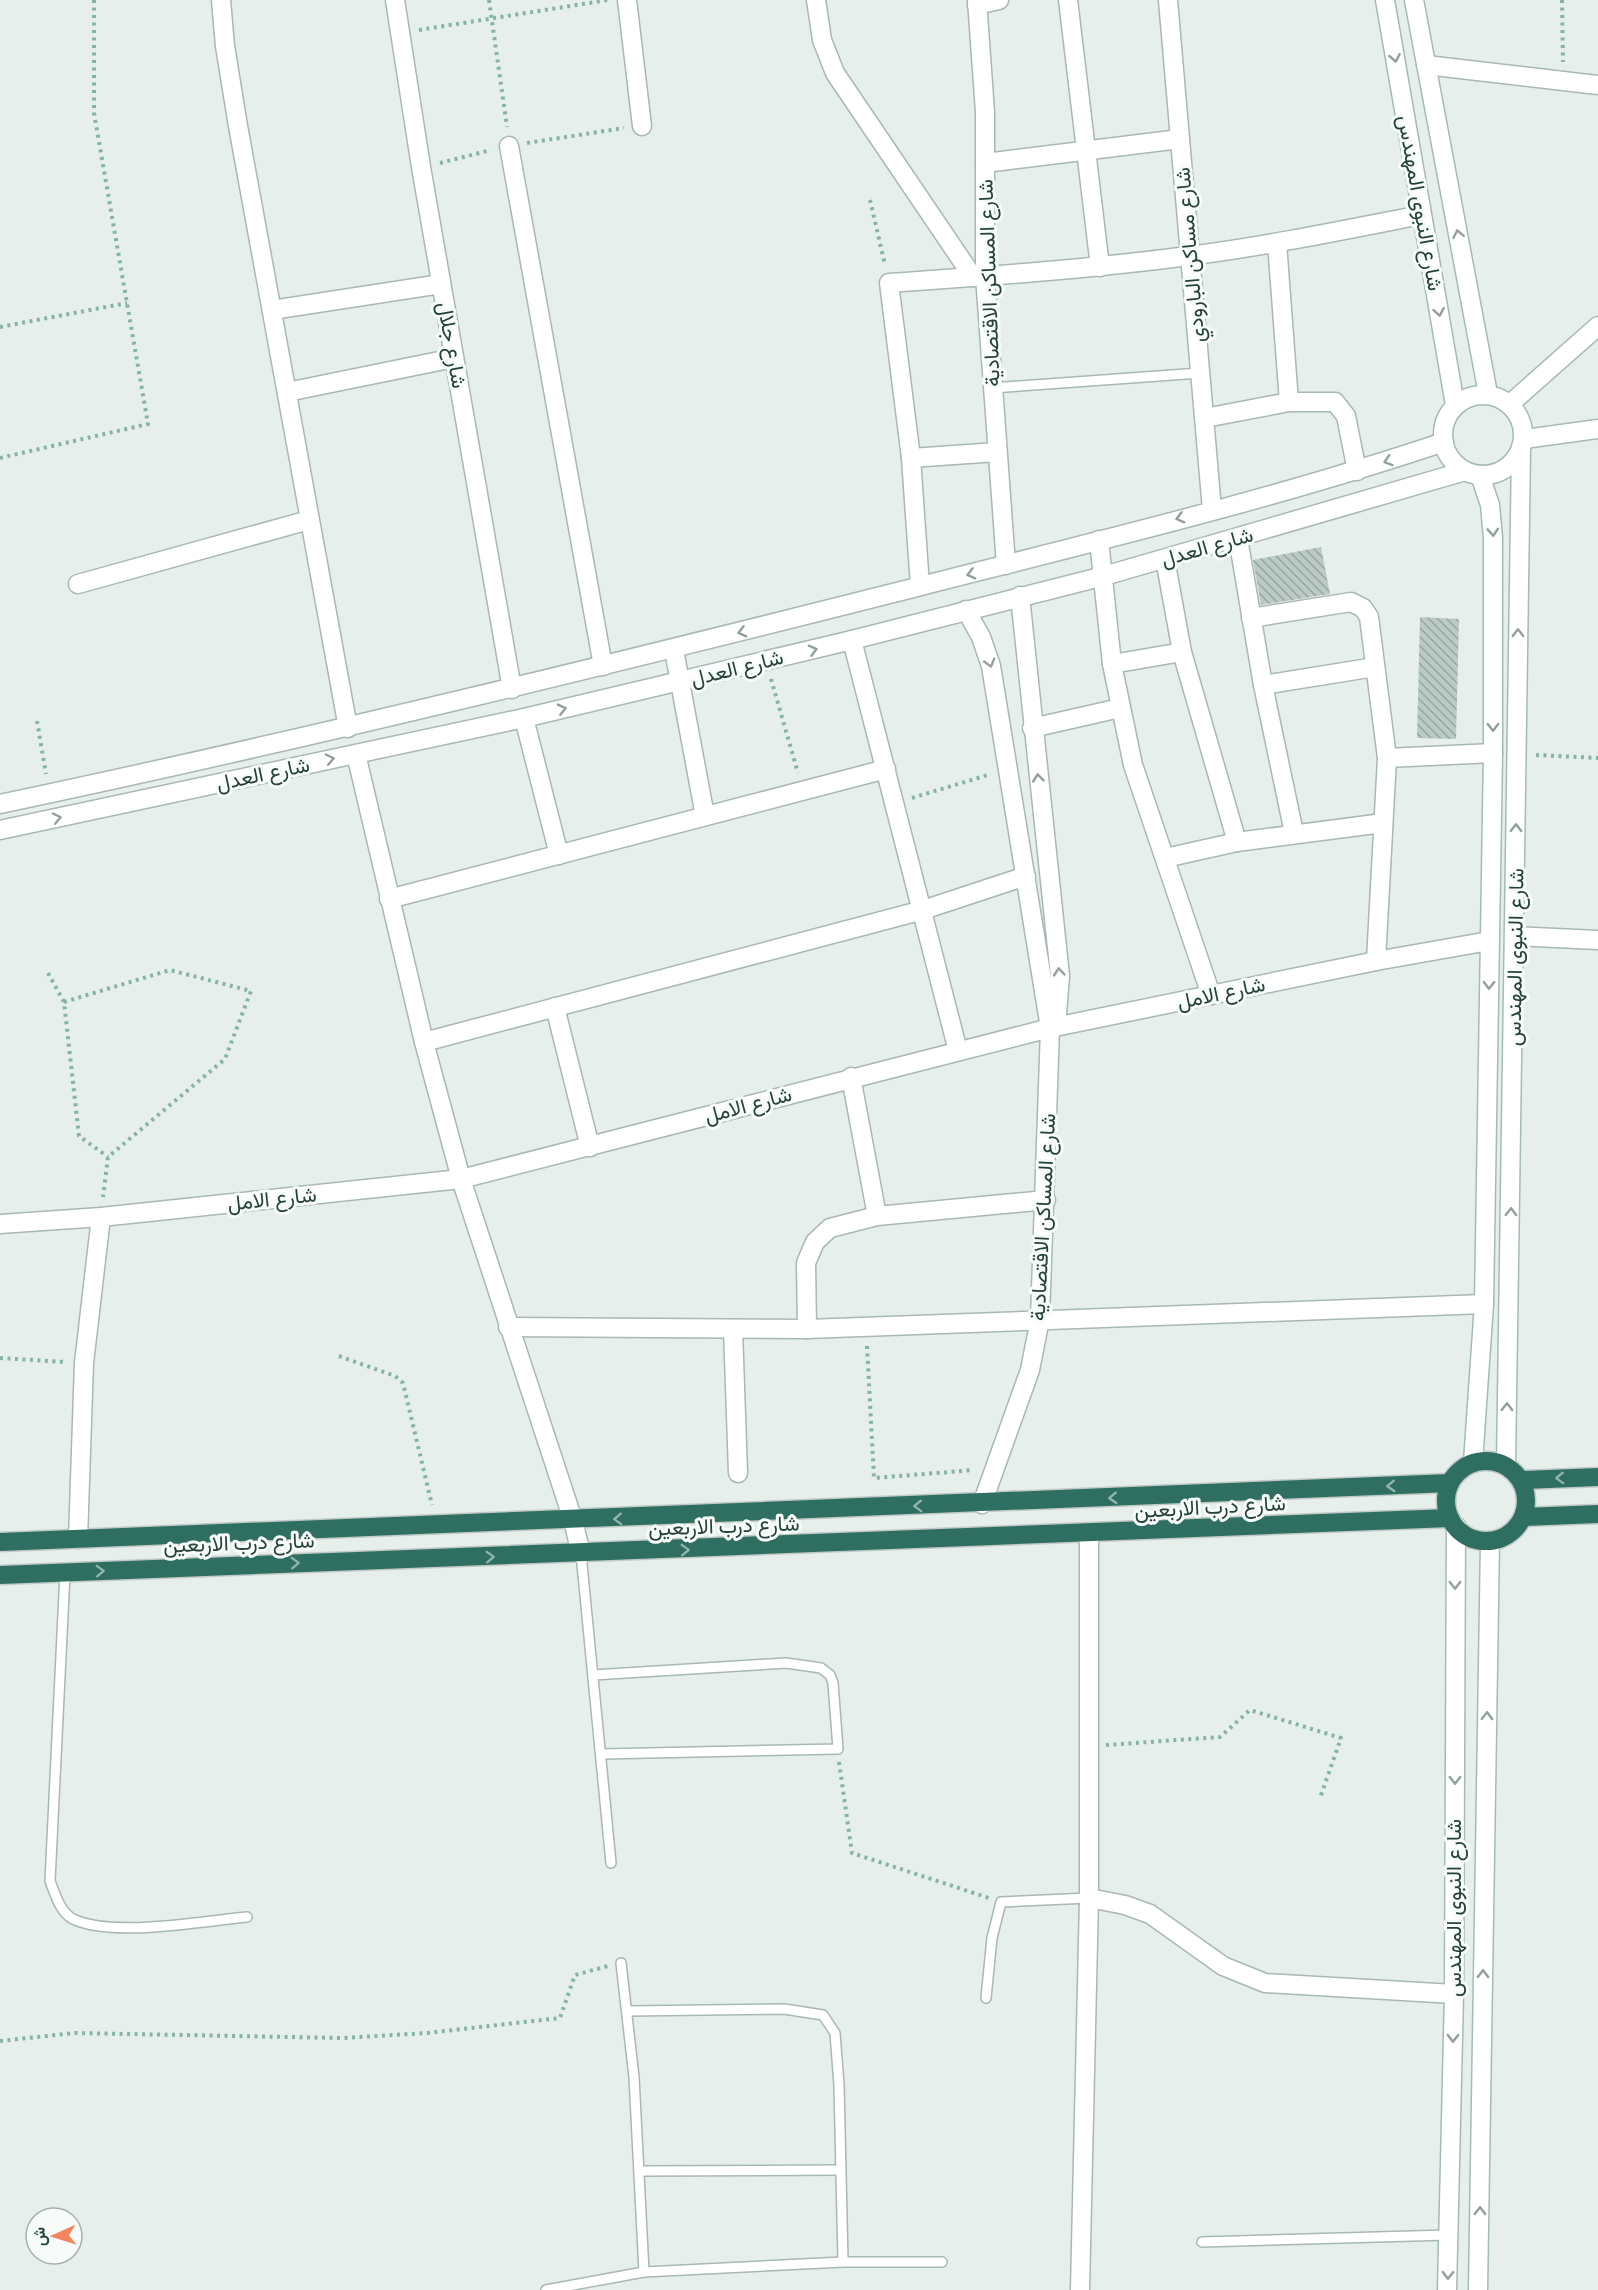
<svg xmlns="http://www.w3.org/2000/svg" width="1598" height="2290" viewBox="0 0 1598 2290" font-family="Karla,Vazirmatn,sans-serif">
<defs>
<pattern id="building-back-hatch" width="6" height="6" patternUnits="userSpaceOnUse" patternTransform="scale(1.5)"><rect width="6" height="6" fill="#bbcac4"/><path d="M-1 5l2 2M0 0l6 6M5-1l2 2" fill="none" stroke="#98a6a0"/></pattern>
</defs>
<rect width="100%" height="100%" fill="#e6efeb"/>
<!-- building -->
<g fill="url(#building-back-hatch)">
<path d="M1321,547l9,47 -69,11 -8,-45z"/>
<path d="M1420,617l39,2 -3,120 -39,-1z"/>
</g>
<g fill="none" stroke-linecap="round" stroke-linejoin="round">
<!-- lane casing -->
<g stroke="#a8b8b2" stroke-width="12">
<g id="lane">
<path d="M992,388l208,-15"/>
<path d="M581,1554l30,309"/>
<path d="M65,1573l-15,308c5,13 10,31 23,38 40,19 130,2 174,-2"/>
<path d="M593,1675l193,-12 35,5 9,7 3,8 5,66 -236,5"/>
<path d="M621,1963l13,114 10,195"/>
<path d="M986,1998l6,-60 9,-36 88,-4"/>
<path d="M628,2011l156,-2 39,6 12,18 4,52 4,177"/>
<path d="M641,2171l198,-1"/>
<path d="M1202,2242l246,-7"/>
<path d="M546,2290l98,-18 199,-10h99"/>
</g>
</g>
<!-- street casing -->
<g stroke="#a8b8b2" stroke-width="21">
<g id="street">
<path d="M221,0l4,46 13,80 110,602"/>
<path d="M395,0l26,167 91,522"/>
<path d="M627,0l15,126"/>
<path d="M816,0l6,40 13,33 138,204"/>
<path d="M977,0l8,112v164l21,289"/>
<path d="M1068,0l32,267"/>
<path d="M1168,0l44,510"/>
<path d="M977,5l22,-5"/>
<path d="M1426,65l172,20"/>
<path d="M509,146l94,520"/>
<path d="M985,163l195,-24"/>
<path d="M1277,243l12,159"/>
<path d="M272,310l169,-26"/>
<path d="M287,392l167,-34"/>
<path d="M1510,404l88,-78"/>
<path d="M1205,418l84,-16h46l11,14 11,55"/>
<path d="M1524,439l74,-10"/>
<path d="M911,458l86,-6"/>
<path d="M1238,538l25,147 31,148"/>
<path d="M1099,540l13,124 21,101 78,230"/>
<path d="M1165,559l17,93 55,190 146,-19"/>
<path d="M78,584l231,-64"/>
<path d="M920,586l-9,-128 -22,-175c100,-7 200,-14 299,-27 79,-10 156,-26 233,-41"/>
<path d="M1020,596l40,380 -3,38 -7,14"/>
<path d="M966,610l15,27 10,29 59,362 -10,291 -10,51 -48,134"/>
<path d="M1251,618l100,-16 12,6 6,9 18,141 -11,203"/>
<path d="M852,640l106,411"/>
<path d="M674,650l31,166"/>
<path d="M1112,664l70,-12"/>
<path d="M1263,685l112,-18"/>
<path d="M524,718l35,137"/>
<path d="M1032,728l88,-20"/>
<path d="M356,754l68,288 37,137 112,341 8,34"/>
<path d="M1387,758l106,-5"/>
<path d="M0,804c308,-65 612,-140 917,-217 176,-45 354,-87 527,-145"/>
<path d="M0,830l524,-112 328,-78 252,-64 361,-105"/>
<path d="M1165,858l72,-16"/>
<path d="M389,899l497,-130"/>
<path d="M1515,936l83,4"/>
<path d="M555,1007l35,140"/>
<path d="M424,1042l499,-132 103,-34"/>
<path d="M851,1077l26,139"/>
<path d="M0,1224l101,-7 360,-38 589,-151 326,-67 113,-20"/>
<path d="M508,1327l299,2 677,-25"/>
<path d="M733,1329l5,144"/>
<path d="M807,1329l-1,-66 9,-21 15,-14 47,-12 169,-16"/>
<path d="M78,1539l6,-176 17,-146"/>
<path d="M1089,1898l36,7 25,9 73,52 42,17 189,11"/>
<path d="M1080,2290l9,-392v-364"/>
</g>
</g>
<!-- secondary casing -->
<g stroke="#a4bbb3" stroke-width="21">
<g id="secondary">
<path d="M1385,0l70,405"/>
<path d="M1414,0l74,394"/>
<circle cx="1483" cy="435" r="40"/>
<path d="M1473,1462l11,-158 9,-551v-215l-3,-33 -10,-30"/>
<path d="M1506,1465l15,-1016"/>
<path d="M1447,2290l7,-296 2,-468"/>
<path d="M1478,2290l12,-749"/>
</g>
</g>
<!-- highway casing -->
<g stroke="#c2cac8" stroke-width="21">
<g id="highway">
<circle cx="1486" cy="1501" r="40"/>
<path d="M1521,1480l77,-3"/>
<path d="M1523,1517l75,-3"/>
<path d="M0,1542l1450,-59"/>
<path d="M0,1575l1450,-57"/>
</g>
</g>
<!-- path -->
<g stroke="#86b3a5" stroke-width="4" stroke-dasharray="3 4.5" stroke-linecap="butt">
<path d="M489,0l18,127"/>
<path d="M1562,0l1,62"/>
<path d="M419,30l189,-30"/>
<path d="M527,143l97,-15"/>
<path d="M440,163l51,-13"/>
<path d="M870,200l15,65"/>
<path d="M0,327l127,-24"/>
<path d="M0,458l148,-34 -54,-311v-113"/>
<path d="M771,679l27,94"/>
<path d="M37,721l9,53"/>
<path d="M1536,755l62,3"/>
<path d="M912,798l79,-24"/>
<path d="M48,973l16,29 15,134 29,21"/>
<path d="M64,1002l106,-32 81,21 -26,68 -117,98 -5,40"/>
<path d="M867,1346l7,132 100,-8"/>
<path d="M339,1356l56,20 8,7 29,122"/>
<path d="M0,1358l65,4"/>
<path d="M1106,1745l114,-8 30,-27 91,28 -21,60"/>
<path d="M839,1762l13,91 137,45"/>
<path d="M0,2041l75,-8 268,5 84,-5 133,-15 15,-43 33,-9"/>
</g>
<!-- lane -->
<use href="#lane" stroke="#fff" stroke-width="9"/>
<!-- street -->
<use href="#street" stroke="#fff" stroke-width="18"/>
<!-- secondary -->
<use href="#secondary" stroke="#fff" stroke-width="18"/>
<!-- highway -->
<use href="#highway" stroke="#2f6f62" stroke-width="18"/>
</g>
<!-- one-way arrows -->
<defs><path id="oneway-chevron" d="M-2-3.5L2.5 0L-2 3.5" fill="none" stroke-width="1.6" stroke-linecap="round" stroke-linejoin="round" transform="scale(1.5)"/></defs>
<g stroke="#92a09c">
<use href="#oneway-chevron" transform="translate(1395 58) rotate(80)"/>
<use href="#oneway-chevron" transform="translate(1458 234) rotate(-101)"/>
<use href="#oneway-chevron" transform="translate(1439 312) rotate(80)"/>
<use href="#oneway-chevron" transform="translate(1388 461) rotate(162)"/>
<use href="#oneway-chevron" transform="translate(1180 518) rotate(165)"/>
<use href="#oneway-chevron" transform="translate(1493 532) rotate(86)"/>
<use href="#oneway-chevron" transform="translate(971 574) rotate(166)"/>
<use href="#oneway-chevron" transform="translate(742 632) rotate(166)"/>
<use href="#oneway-chevron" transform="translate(1518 633) rotate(-90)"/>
<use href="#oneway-chevron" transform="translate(813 650) rotate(-14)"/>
<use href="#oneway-chevron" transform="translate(990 663) rotate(74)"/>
<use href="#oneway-chevron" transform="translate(562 709) rotate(-13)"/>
<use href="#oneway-chevron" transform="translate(1493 727) rotate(90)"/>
<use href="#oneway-chevron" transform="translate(330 759) rotate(-12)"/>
<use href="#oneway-chevron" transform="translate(1038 778) rotate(-96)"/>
<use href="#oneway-chevron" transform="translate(57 818) rotate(-12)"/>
<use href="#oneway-chevron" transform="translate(1516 828) rotate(-89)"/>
<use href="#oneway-chevron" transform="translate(1059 972) rotate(-95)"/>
<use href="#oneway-chevron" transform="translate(1489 985) rotate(91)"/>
<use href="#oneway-chevron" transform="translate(1511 1212) rotate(-89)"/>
<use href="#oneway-chevron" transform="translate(1507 1407) rotate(-89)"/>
<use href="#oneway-chevron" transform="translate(1455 1585) rotate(90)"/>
<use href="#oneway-chevron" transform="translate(1487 1716) rotate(-89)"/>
<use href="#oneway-chevron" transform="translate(1455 1780) rotate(90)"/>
<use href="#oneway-chevron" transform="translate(1483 1974) rotate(-89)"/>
<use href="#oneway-chevron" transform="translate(1453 2038) rotate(91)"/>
<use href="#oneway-chevron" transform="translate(1480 2211) rotate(-89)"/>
<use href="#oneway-chevron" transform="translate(1448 2275) rotate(91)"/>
</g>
<g stroke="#93b5ae">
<use href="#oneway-chevron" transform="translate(1560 1478) rotate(178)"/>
<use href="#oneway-chevron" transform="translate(1391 1486) rotate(177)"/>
<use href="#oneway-chevron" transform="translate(1113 1498) rotate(177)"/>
<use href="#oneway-chevron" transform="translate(918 1506) rotate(178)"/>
<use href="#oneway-chevron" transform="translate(618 1519) rotate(178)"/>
<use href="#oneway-chevron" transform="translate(685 1550) rotate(-2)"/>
<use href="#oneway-chevron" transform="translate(490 1557) rotate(-2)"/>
<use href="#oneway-chevron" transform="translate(295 1563) rotate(-2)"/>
<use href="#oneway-chevron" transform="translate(100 1571) rotate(-2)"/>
</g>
<g text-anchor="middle" stroke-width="6" stroke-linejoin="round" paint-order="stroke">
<!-- street labels -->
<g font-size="21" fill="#24423a" stroke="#f7fbf9">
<text transform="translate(1420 203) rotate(80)" y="7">شارع النبوى المهندس</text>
<text transform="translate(1190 255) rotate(-95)" y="7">شارع مساكن البارودي</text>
<text transform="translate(989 283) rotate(-92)" y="7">شارع المساكن الاقتصادية</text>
<text transform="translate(452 345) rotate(80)" y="7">شارع جلال</text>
<text transform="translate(1207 547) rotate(-16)" y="7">شارع العدل</text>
<text transform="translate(737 668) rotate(-14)" y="7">شارع العدل</text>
<text transform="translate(263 774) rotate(-12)" y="7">شارع العدل</text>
<text transform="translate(1515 957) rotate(-89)" y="7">شارع النبوى المهندس</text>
<text transform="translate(1221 993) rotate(-12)" y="7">شارع الامل</text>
<text transform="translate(748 1105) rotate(-15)" y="7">شارع الامل</text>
<text transform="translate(272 1199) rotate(-6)" y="7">شارع الامل</text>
<text transform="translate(1043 1217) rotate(-87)" y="7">شارع المساكن الاقتصادية</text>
<text transform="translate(1210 1507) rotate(-3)" y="7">شارع درب الاربعين</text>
<text transform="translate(724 1526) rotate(-2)" y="7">شارع درب الاربعين</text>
<text transform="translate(239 1543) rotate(-2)" y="7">شارع درب الاربعين</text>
<text transform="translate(1454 1908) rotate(-90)" y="7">شارع النبوى المهندس</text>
</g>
</g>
<!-- north arrow -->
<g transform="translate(54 2236) rotate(267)"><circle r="28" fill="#f7fbf9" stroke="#a3b1ad" stroke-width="1.5"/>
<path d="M0-4.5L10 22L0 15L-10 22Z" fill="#f4845f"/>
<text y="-9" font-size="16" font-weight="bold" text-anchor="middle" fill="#24423a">ش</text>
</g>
</svg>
